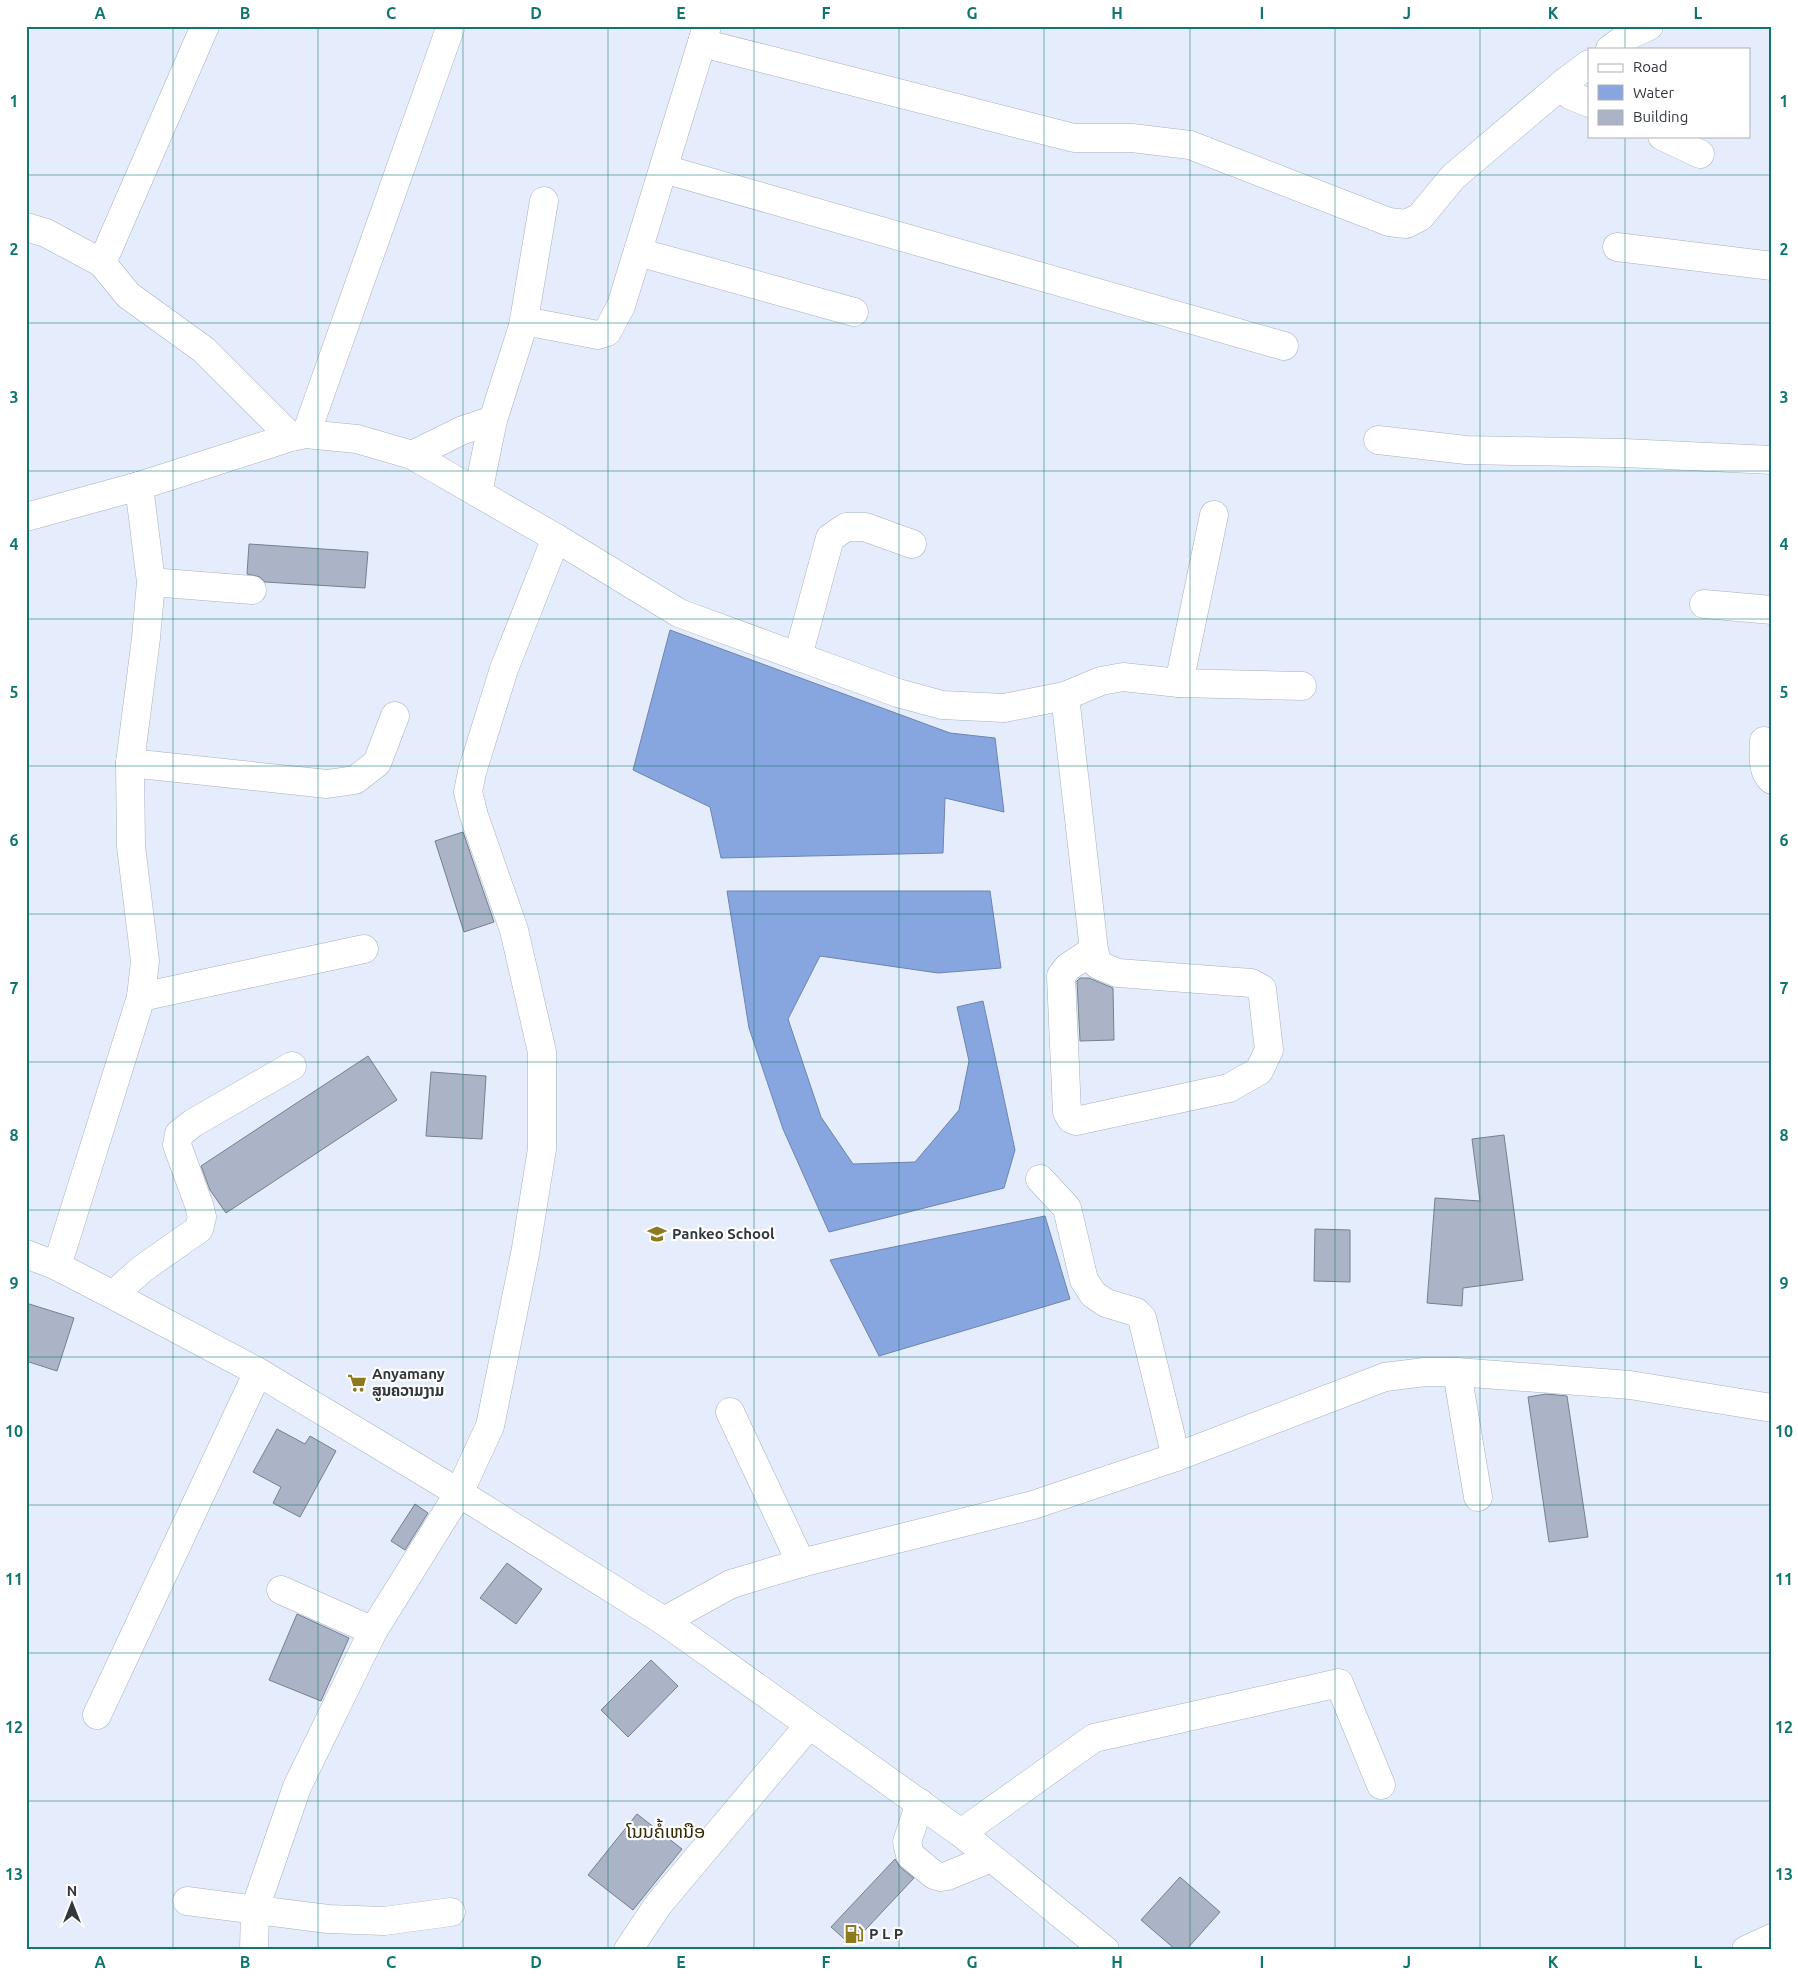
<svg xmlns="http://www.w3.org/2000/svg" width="1798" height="1976" viewBox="0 0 1798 1976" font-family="Ubuntu,'Noto Sans Lao',sans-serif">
<rect width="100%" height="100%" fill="#e5edfc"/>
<!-- water -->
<g fill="#87a6e0" stroke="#6e84af">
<path d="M670,630l280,103 45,5 9,74 -59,-14 -2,55 -222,5 -11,-51 -77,-37z"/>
<path d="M727,891h263l11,77 -63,5 -118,-17 -32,63 33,98 32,47 62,-2 44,-52 10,-49 -12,-54 26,-6 32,149 -11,38 -175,44 -46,-103 -34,-101z"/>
<path d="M1045,1216l25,83 -191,57 -49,-96z"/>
</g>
<!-- building -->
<g fill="#aab4c6" stroke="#757f8f">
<path d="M249,544l119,8 -3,36 -100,-6 -5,-5 -13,-3z"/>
<path d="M463,832l31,90 -30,10 -29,-91z"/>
<path d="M1080,978h9l24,10 1,52 -34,1 -3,-60z"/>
<path d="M368,1056l29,44 -171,113 -16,-23 -9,-24z"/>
<path d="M431,1072l55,4 -4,63 -56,-3z"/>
<path d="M1504,1135l19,145 -60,8 -1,18 -35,-3 8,-105 45,3 -8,-62z"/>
<path d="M1315,1229l35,1v52l-36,-1z"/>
<path d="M26,1303l48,15 -17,53 -31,-10z"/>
<path d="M1546,1394l21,2 21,141 -39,5 -21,-145z"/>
<path d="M277,1429l28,15 5,-8 26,15 -36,66 -27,-14 8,-16 -28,-15z"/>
<path d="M415,1504l13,9 -23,37 -14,-9z"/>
<path d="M507,1563l35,26 -26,35 -36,-26z"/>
<path d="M297,1614l52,24 -28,63 -52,-21z"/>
<path d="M651,1660l27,26 -50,51 -27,-27z"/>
<path d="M637,1814l45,35 -49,61 -45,-35z"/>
<path d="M895,1859l5,8 14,11 -63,67 -20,-18z"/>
<path d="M1180,1877l40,35 -34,38h-10l-35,-30z"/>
</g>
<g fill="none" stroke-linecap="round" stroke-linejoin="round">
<!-- minor casing -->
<g stroke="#a6b0c1" stroke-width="29">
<g id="minor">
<path d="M702,43l372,95h58l58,7 199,77 17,2 14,-7 33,-40 112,-95 24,-18"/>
<path d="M1610,49l18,-13 21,-10"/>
<path d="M1565,82l5,13 19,8"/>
<path d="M1662,136l38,18"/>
<path d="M664,169l620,177"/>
<path d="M26,227l20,6 56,30 26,32 76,55 87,87"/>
<path d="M1617,247l155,19"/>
<path d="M638,252l216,60"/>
<path d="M102,263l103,-237"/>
<path d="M523,326l21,-125"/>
<path d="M306,434l145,-408"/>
<path d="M1378,440l88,10 158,3 148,7"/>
<path d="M412,455l51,-25 30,-10 30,-94 12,-3 63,12 9,-3 14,-26 86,-280"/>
<path d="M478,493l15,-73"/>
<path d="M26,517l113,-31 152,-49 15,-3 51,5 55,16 144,83 123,75 219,80 44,12 62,3 61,-12 36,-15 22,-4 56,6 123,3"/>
<path d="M151,582l101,8"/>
<path d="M1704,604l68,6"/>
<path d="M798,656l32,-118 16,-11h19l47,17"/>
<path d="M1179,683l35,-168"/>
<path d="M1065,696l29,254 4,15 20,8 133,10 11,6 7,61 -10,21 -30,17 -153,33 -5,-2 -4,-7 -6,-136 7,-9 26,-17"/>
<path d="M1764,741c0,13 -3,30 8,39"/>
<path d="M130,763l197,21 28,-4 22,-17 18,-47"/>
<path d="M141,997l223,-48"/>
<path d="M1040,1179l27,29 17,72 9,14 13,9 30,9 6,6 34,139"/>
<path d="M57,1266l84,-269 4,-36 -14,-115 -1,-83 16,-125 5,-56 -12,-96"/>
<path d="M113,1295l29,-26 57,-40 3,-12 -3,-12 -22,-60 2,-11 14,-11 99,-57"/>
<path d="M1457,1372l21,125"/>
<path d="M730,1412l71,151"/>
<path d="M281,1590l92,41"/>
<path d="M664,1621l67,-37 70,-21 232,-58 143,-48 209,-80 40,-5h32l173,13 142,23"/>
<path d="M97,1715l161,-343"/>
<path d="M920,1803l-13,39 3,13 24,20 7,2 6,-1 44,-18"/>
<path d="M961,1833l133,-95 245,-55 42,102"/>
<path d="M187,1901l141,18 56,2 67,-9"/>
<path d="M254,1950l1,-41 42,-122 76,-156 86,-138 31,-67 35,-172 17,-105v-97l-28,-122 -40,-114 -6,-24 4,-20 32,-103 52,-131"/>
<path d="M628,1950l30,-45 151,-180"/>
<path d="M1746,1950l26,-12"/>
</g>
</g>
<!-- major casing -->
<g stroke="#a6b0c1" stroke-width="29">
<path id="major" d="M26,1254l31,12 56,29 145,77 201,121 205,128 297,212 144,117"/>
</g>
<!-- minor -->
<use href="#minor" stroke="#fff" stroke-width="28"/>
<!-- major -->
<use href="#major" stroke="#fff" stroke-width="28"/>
</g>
<!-- grid -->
<path fill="none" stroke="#0f766e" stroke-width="1" stroke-opacity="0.55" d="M173,26v1924M318,26v1924M463,26v1924M608,26v1924M754,26v1924M899,26v1924M1044,26v1924M1190,26v1924M1335,26v1924M1480,26v1924M1625,26v23M1625,136v1814M26,175h1746M26,323h1746M26,471h1746M26,619h1746M26,766h1746M26,914h1746M26,1062h1746M26,1210h1746M26,1357h1746M26,1505h1746M26,1653h1746M26,1801h1746"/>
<!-- icons -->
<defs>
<g id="school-bare" transform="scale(1.5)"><path d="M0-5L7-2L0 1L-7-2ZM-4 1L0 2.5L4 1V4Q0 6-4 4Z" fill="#8d791e" stroke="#fff" stroke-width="2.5" paint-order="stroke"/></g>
<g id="supermarket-bare" transform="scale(1.5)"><path d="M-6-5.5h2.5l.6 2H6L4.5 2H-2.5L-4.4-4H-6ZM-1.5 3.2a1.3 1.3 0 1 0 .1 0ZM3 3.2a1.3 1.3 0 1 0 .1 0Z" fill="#8d791e" stroke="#fff" stroke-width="2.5" paint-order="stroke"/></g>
<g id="fuel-bare" transform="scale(1.5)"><path d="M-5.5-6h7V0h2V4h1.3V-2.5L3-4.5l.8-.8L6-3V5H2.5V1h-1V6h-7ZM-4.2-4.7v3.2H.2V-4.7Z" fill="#8d791e" stroke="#fff" stroke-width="2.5" paint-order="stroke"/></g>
</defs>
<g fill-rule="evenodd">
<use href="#school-bare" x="657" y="1234"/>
<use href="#supermarket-bare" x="357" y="1383"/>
<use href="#fuel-bare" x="854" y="1934"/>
</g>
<g text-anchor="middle" stroke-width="4.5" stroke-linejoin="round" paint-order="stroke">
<!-- poi labels -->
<g font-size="15" font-weight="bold" fill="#32363d" stroke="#fff" text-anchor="start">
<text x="672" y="1239">Pankeo School</text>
<text x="372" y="1379">Anyamany<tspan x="372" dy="17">ສູນຄວາມງາມ</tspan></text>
<text x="869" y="1939">P L P</text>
</g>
<!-- quarter labels -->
<g font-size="18" fill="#322900" stroke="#fff">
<text x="666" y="1838">ໂນນຄໍ້ເຫນືອ</text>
</g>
</g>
<!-- border -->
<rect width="1798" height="1976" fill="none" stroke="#ffffff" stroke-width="55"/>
<!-- legend -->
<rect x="1588" y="48" width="162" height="90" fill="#ffffff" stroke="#adafb1"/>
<rect x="1598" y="64" width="25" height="8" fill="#ffffff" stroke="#adafb1"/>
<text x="1633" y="72" font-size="15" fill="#32363d">Road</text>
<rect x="1598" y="85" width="25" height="15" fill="#87a6e0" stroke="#adafb1"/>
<text x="1633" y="98" font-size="15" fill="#32363d">Water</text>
<rect x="1598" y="110" width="25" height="15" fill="#aab4c6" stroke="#adafb1"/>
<text x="1633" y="122" font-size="15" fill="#32363d">Building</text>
<!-- north arrow -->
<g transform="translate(72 1904)" stroke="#ffffff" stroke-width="4" paint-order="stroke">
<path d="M0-4L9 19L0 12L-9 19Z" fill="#32363d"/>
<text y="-8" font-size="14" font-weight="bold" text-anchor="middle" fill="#32363d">N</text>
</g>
<rect x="28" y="28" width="1742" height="1920" fill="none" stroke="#0f766e" stroke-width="2"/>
<g font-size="16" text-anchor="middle" font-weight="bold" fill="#0f766e">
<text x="100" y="19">A</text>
<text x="245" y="19">B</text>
<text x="391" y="19">C</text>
<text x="536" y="19">D</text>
<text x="681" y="19">E</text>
<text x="826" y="19">F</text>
<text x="972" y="19">G</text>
<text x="1117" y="19">H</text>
<text x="1262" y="19">I</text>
<text x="1407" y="19">J</text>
<text x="1553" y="19">K</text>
<text x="1698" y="19">L</text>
<text x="14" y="107">1</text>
<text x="1784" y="107">1</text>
<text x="14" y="255">2</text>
<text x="1784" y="255">2</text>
<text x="14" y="403">3</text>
<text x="1784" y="403">3</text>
<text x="14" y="550">4</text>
<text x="1784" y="550">4</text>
<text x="14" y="698">5</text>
<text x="1784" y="698">5</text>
<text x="14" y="846">6</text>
<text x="1784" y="846">6</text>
<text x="14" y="994">7</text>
<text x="1784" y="994">7</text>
<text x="14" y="1141">8</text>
<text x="1784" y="1141">8</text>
<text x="14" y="1289">9</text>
<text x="1784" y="1289">9</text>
<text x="14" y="1437">10</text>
<text x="1784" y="1437">10</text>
<text x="14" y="1585">11</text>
<text x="1784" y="1585">11</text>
<text x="14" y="1733">12</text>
<text x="1784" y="1733">12</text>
<text x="14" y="1880">13</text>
<text x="1784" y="1880">13</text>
<text x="100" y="1968">A</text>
<text x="245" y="1968">B</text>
<text x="391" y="1968">C</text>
<text x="536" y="1968">D</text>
<text x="681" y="1968">E</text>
<text x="826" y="1968">F</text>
<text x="972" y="1968">G</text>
<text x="1117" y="1968">H</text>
<text x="1262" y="1968">I</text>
<text x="1407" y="1968">J</text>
<text x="1553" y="1968">K</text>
<text x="1698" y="1968">L</text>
</g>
</svg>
